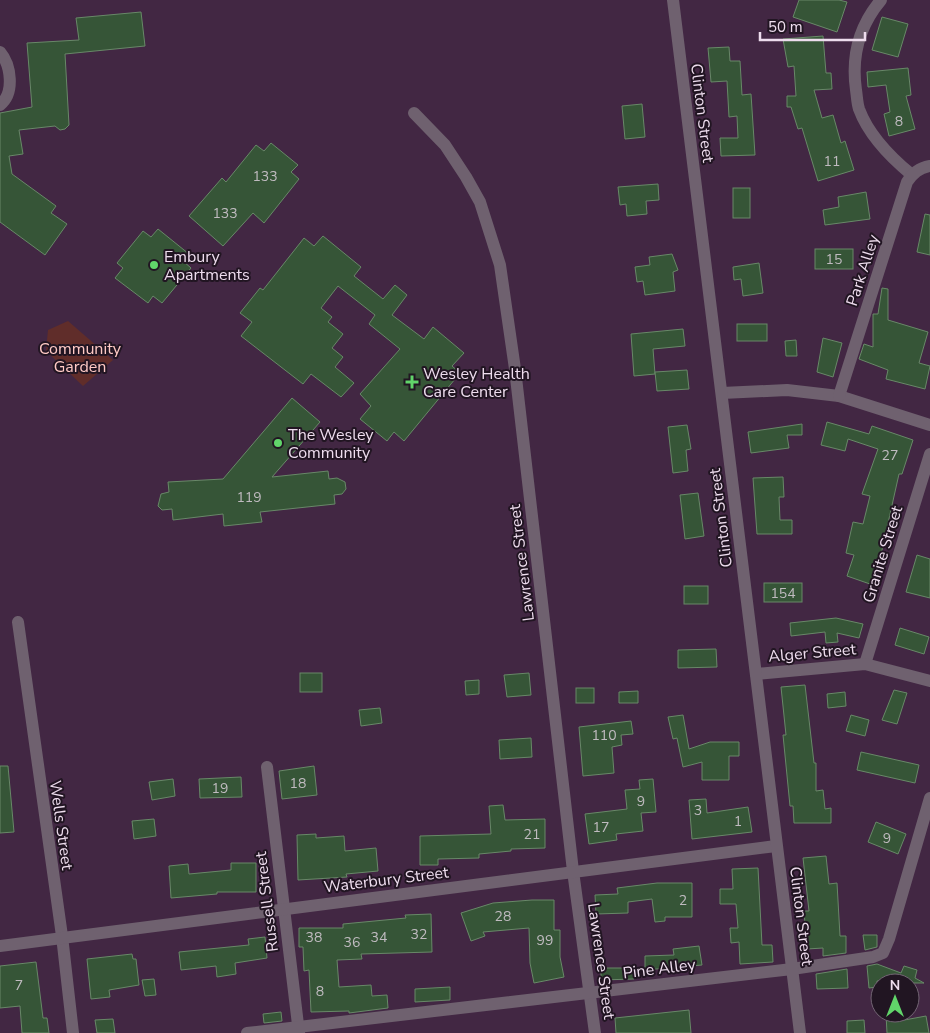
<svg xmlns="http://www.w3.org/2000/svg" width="930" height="1033" viewBox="0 0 930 1033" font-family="'Nunito Sans',sans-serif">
<rect width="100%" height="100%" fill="#422743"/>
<!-- green -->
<path fill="#602d2a" d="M68,321l45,39 -30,26 -37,-35 2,-21z"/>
<!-- building -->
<g fill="#365537" stroke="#688868">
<path d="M799,0h40l8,2 -10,30 -44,-15z"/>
<path d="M141,12l4,34 -80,8 4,71 -4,4 -5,1 -5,-4 -36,4 4,24 -14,2 3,18 44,32 -5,7 16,11 -22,31 -45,-33v-109l32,-6 -5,-64 52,-3 -3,-22z"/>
<path d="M882,17l26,7 -10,33 -26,-7z"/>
<path d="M823,36l3,37h5l1,16 -18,1 8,28 11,-3 8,28 4,-2 9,29 -36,11 -16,-53 -4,1 -7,-22h-4v-11h9l-2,-30 -6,1 -5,-28z"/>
<path d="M729,47l1,14h10l2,34 9,-1 4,61 -34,1 -1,-18h18l-1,-22 -8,1 -2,-36 -16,1 -3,-34z"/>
<path d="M908,68l3,27 -5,1 9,33 -26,7 -5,-22 6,-2 -4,-27 -18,2 -1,-15z"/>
<path d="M642,104l3,33 -20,2 -3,-33z"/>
<path d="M271,143l27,22 -7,7 8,7 -35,44 -11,-10 -30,33 -34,-30 33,-38 4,4 30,-37 8,6z"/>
<path d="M658,184l1,16 -13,1 1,13 -20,2 -1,-12 -6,1 -2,-18z"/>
<rect x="733" y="188" width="17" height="30"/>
<path d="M866,192l4,27 -45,6 -2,-15 16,-3 -1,-10z"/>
<path d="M925,214l5,1v40l-13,-3z"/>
<path d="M158,229l31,25 -6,7 8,7 -29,35 -9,-7 -5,7 -33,-25 8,-10 -6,-5 26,-32 8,6z"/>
<path d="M323,236l38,31 -7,9 29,23 12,-14 12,10 -15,20 32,24 9,-12 31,26 -12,13 8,7 -56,68 -10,-9 -7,9 -27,-22 11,-13 -11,-12 40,-45 -31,-25 6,-9 -37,-29 -17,22 11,9 -4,5 15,12 -11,14 11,9 -8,10 19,16 -13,14 -30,-23 -8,10 -62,-48 11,-14 -12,-9 20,-25 3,2 41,-52 10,8z"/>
<rect x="815" y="249" width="38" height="20"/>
<path d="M672,254l6,16 -5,2 2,19 -30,4 -2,-14 -6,1 -2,-15 15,-2 -1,-8z"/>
<path d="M759,263l4,30 -20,3 -2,-17 -7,1 -1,-13z"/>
<path d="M882,288l6,1v31l40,12 -9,31 11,3 -5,23 -39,-10 2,-9 -29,-11 5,-15 9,3v-33h5z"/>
<rect x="737" y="324" width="30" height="17"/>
<path d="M683,329l2,17 -32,3 2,25 -21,2 -3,-42z"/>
<path d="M823,338l19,5 -9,34 -16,-5z"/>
<path d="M796,340l1,16h-11l-1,-15z"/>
<path d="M687,370l2,19 -32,2 -2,-19z"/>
<path d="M292,398l28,24 -48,55 56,-6 1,8 8,-1 8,4 1,7 -4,5 -8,1 1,9 -75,8 2,10 -38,4 -1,-12 -50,6 -1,-11 -10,1 -4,-4 3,-12 8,-2 -1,-10 55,-3z"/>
<path d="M827,422l42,12 3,-8 41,14 -11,34h-3l-19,85 -10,25 -23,-8 7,-21 -8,-2 7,-31 10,2 7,-28 -8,-2 16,-45 -30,-10 -3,12 -24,-6z"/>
<path d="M802,424v11h-15l2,13 -38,5 -3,-21z"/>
<path d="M687,425l4,24 -5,1 2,21 -15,2 -5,-46z"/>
<path d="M783,477l1,20h-5l1,23h12v14h-35l-4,-56z"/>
<path d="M698,493l6,43 -19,3 -5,-44z"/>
<path d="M917,555l13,4v39l-24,-6z"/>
<rect x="764" y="583" width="38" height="19"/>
<rect x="684" y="586" width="24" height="18"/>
<path d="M836,618l27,6 -4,14 -22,-5 1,9 -12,1 -1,-11 -34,4 -1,-13z"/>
<path d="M900,628l29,9 -5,17 -29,-9z"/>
<path d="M716,649l1,18 -39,1v-18z"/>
<rect x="300" y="673" width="22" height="19"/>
<path d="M529,673l2,22 -24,2 -3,-22z"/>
<path d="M479,680v14l-13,1 -1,-14z"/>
<path d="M805,685l9,78h2v28l7,-1 2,19 6,-1v15h-37l-1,-17h-3l-7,-71h3l-5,-48z"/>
<rect x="576" y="688" width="18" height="15"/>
<path d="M894,690l13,3 -10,31 -15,-4z"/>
<path d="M638,691v12h-19v-11z"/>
<path d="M845,692l1,14 -18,2 -1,-14z"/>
<path d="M380,708l2,15 -21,3 -2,-16z"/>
<path d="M683,715l6,34 21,-7h29v14h-10v24h-27v-18l-19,5 -6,-29 -4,1 -5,-22z"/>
<path d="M851,715l18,5 -4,16 -19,-5z"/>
<path d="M631,721l2,13 -12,1 1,10 -10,2 2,26 -31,3 -4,-49z"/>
<path d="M531,738l1,19 -32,2 -1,-19z"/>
<path d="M861,752l58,13 -4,18 -58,-13z"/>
<path d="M0,766h8l6,66 -14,1z"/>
<path d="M314,766l3,29 -35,4 -3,-28z"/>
<path d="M241,777l1,20 -42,1 -1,-19z"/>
<path d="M173,779l2,17 -23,4 -3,-18z"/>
<path d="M653,779l3,33 -15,1 2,18 -27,3 1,6 -28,4 -4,-30 42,-5 -2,-19 15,-1 -1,-9z"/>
<path d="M706,799l1,14 41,-6 4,25 -60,7 -3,-39z"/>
<path d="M503,805l2,15 40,-1v29l-34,1v2l-32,3v4l-41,1v6h-18v-29l71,-2 -2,-28z"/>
<path d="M154,819l2,17 -22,3 -2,-18z"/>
<path d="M876,822l30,12 -8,20 -30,-12z"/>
<path d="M316,834v4l28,-2 1,15 31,-3 2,23 -32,3 1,3 -49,3 -1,-45z"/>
<path d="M826,856l3,28 8,-1 3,53h6v17l-23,3v-8l-16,1 -3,-38h5l-6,-53z"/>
<path d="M231,863h25v29h-39v2l-46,4 -2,-32 19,-2 1,10 42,-4z"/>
<path d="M758,868l4,77h10l1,17 -33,2 -1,-22 -8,1 -1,-15h8l-2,-24h-16v-15h13l-1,-20z"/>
<path d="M657,883h35v34h-27v4l-10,1 -3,-23 -24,3v11l-32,1 -1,-19 23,-1 -1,-6z"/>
<path d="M532,900h22v30h6v27l4,20 -30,6 -4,-20 -1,-35 -46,4 2,4 -14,5 -10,-28 32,-10z"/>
<path d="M431,914l1,38 -71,2 1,5 -25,1 2,27 32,-2 1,11 15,-1 1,13 -39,5v-2l-38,1 -2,-42 -5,1 -1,-24h-4v-19h44v-4l63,-6 -1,-3z"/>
<path d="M863,935h14v12l-12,3z"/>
<path d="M265,937l2,21 -32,5 1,11 -19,3 -1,-11 -35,4 -2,-18 70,-7 -1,-6z"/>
<path d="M699,946l3,19 -57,5v-14l29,-1 -1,-6z"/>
<path d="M132,954l1,5h3l3,26 -30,5 1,7 -19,2 -4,-40z"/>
<path d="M36,962l7,56h4l2,15h-27l-2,-27 -20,2v-42z"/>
<path d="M877,964l24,9 3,-7 13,4 -2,8 9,5h-36l2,-3 -13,1v6l-8,1 -2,-22z"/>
<path d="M601,968h33v11l-33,1z"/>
<path d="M847,969l1,19 -31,1 -1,-15z"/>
<path d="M154,979l2,16 -11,1 -3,-16z"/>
<path d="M450,987v13l-35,2v-13z"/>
<path d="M689,1010l2,23h-75l-1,-15z"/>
<path d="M281,1012l1,9 -18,2 -1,-9z"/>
<path d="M902,1013l-3,8 27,-5 3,17h-42l-1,-19z"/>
<path d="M113,1019l2,14h-18l-2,-13z"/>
<path d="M864,1020l1,13h-18v-12z"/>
</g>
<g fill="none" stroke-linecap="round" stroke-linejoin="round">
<!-- minor -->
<g stroke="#6f616f" stroke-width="12">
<path d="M881,0c-22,26 -30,55 -25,90 1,6 1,13 3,19 10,27 31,48 53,66"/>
<path d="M0,52c11,13 15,41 0,53"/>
<path d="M414,113l31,32 21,32 14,25 20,63 15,104 58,502 22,162"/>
<path d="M722,393l65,-3 52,6 91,29"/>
<path d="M839,396l68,-214c6,-9 12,-14 23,-16"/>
<path d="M18,622l44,314 11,97"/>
<path d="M865,664l65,-210"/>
<path d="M756,674l109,-10 65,17"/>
<path d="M267,767l32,266"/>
<path d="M0,946l776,-100"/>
<path d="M247,1033l545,-64 81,-12 10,-4 6,-14 41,-141"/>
</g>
<!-- tertiary -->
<path stroke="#6f616f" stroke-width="12" d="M673,0l127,1033"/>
</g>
<!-- markers -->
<g fill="#61d56a" stroke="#211522" stroke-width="2">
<circle cx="154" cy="265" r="5"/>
<path d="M409.5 374.5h5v5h5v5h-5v5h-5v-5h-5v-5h5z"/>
<circle cx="278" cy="443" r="5"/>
</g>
<g text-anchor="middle" stroke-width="4" stroke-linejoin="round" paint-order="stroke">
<!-- number labels -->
<g font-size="14" fill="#c0bbc0">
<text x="899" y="126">8</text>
<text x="832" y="166">11</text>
<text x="265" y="181">133</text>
<text x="225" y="218">133</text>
<text x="834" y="264">15</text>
<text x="890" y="460">27</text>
<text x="249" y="502">119</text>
<text x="783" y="598">154</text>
<text x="604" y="740">110</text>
<text x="298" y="788">18</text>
<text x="220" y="793">19</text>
<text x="641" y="806">9</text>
<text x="698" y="815">3</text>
<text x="738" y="826">1</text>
<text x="601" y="832">17</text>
<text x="532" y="839">21</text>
<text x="887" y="843">9</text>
<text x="683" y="905">2</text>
<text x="503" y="921">28</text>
<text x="419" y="939">32</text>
<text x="314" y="942">38</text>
<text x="379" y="942">34</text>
<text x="545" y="945">99</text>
<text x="352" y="947">36</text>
<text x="19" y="990">7</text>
<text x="320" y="996">8</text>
</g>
<!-- street labels -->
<g font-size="16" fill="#ede" stroke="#211522">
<text transform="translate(703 113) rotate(83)" y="6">Clinton Street</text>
<text transform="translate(862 270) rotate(-72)" y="6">Park Alley</text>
<text transform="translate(720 518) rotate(-97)" y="6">Clinton Street</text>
<text transform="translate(882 554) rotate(-73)" y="6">Granite Street</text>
<text transform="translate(521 563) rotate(-97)" y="6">Lawrence Street</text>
<text transform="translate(812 652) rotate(-5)" y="6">Alger Street</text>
<text transform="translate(62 825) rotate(82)" y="6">Wells Street</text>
<text transform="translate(386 879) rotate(-7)" y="6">Waterbury Street</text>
<text transform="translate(266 902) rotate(-97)" y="6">Russell Street</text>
<text transform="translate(802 916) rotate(83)" y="6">Clinton Street</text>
<text transform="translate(602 961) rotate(82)" y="6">Lawrence Street</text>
<text transform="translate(659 968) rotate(-7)" y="6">Pine Alley</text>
</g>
<!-- poi labels -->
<g font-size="16" fill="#ede" stroke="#211522" text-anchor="start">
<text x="164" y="262">Embury<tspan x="164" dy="18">Apartments</tspan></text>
<text x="423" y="379">Wesley Health<tspan x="423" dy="18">Care Center</tspan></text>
<text x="288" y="440">The Wesley<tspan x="288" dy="18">Community</tspan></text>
</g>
<!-- park labels -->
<g font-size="16" fill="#ffcac5" stroke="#211522">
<text x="80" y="354">Community<tspan x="80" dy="18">Garden</tspan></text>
</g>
</g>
<!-- north arrow -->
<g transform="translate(895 998)"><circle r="24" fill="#211522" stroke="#736574"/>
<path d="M0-4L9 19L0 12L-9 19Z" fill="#61d56a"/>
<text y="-8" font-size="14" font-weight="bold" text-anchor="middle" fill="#eeddee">N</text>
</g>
<!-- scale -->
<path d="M760 32v8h105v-8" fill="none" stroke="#eeddee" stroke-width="2.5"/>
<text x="768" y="32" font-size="15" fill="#eeddee" stroke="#211522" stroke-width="4" paint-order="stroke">50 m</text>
</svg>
